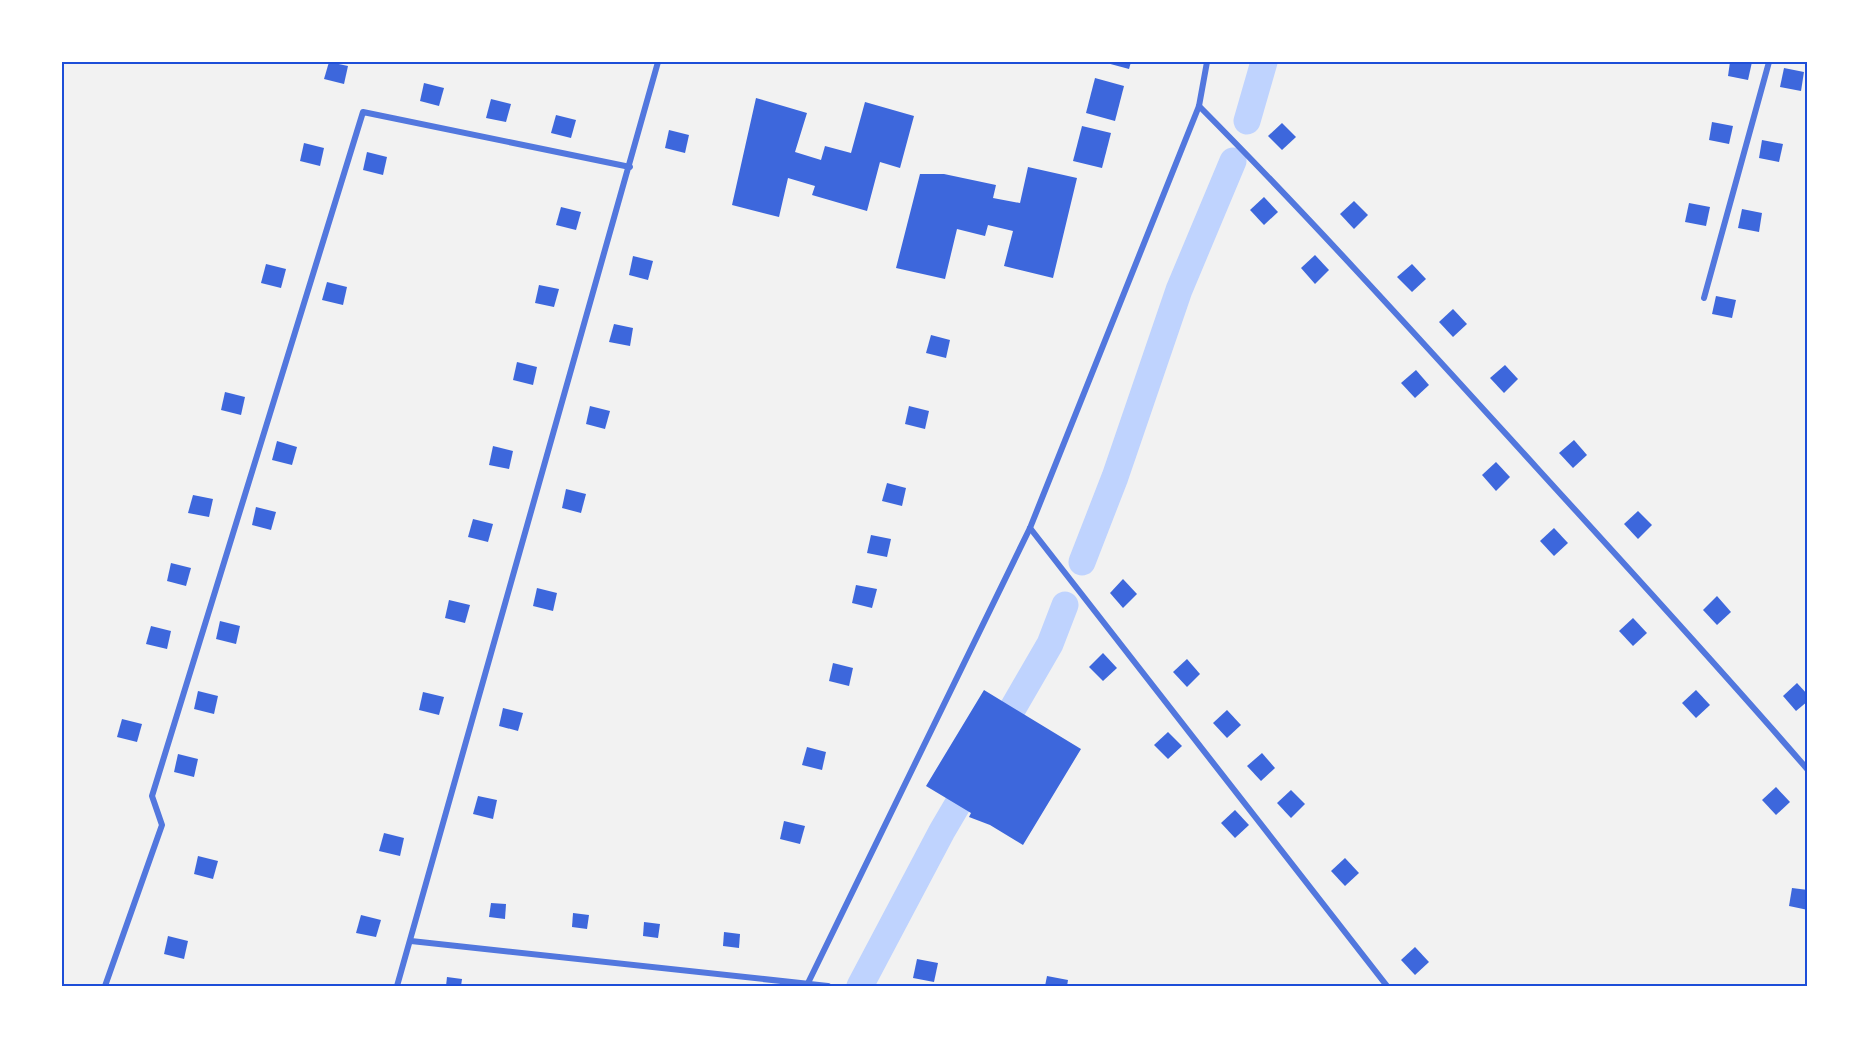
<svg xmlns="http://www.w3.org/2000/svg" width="1869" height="1048" viewBox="0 0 1869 1048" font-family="'Fira Sans',sans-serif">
<rect width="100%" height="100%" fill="#f2f2f2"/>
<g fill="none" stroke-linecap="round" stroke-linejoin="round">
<!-- canal -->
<g stroke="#bfd3fe" stroke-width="27">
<path d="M1247,121l17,-59"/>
<path d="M1082,562l33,-85 64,-187 54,-129"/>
<path d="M995,739l55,-95 15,-39"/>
<path d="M860,986l82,-155 34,-58"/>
</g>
</g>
<!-- building -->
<g fill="#3d67dc">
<path d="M329,62l19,4 -4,18 -20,-5z"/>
<path d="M1103,62h28l-2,7z"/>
<path d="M1730,62h22l-4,18 -20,-4z"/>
<path d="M1784,68l20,4 -3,19 -21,-4z"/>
<path d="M1095,78l29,8 -9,35 -29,-8z"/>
<path d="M424,83l20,5 -5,18 -19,-5z"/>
<path d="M756,98l51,15 -12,39 26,8 4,-14 26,7 14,-51 49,14 -14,52 -20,-6 -13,49 -55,-16 3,-9 -27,-8 -9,39 -47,-12z"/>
<path d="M491,99l20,5 -5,18 -20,-4z"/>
<path d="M556,115l20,5 -5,18 -20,-5z"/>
<path d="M1712,122l21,4 -4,18 -20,-4z"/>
<path d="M1282,123l14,14 -14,13 -14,-14z"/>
<path d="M1082,126l29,7 -9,35 -29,-7z"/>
<path d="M669,130l20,5 -4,18 -20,-5z"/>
<path d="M1762,140l21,4 -4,18 -20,-4z"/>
<path d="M304,143l20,5 -4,18 -20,-5z"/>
<path d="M367,152l20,5 -4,18 -20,-5z"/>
<path d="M1028,167l49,11 -24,100 -49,-12 9,-35 -25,-6 -3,11 -28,-7 -12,50 -49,-11 24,-94h24l52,11 -3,13 27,5z"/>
<path d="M1264,197l14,15 -14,13 -14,-15z"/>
<path d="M1354,201l14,14 -14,14 -14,-15z"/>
<path d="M1689,203l21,4 -4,19 -21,-4z"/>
<path d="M561,207l20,5 -5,18 -20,-5z"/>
<path d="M1742,209l20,4 -3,19 -21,-4z"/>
<path d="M1315,255l14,15 -14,14 -14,-16z"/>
<path d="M633,256l20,5 -5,19 -19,-5z"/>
<path d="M266,264l20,5 -5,19 -20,-5z"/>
<path d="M1412,264l14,15 -14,13 -15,-15z"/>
<path d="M327,282l20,5 -4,18 -21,-5z"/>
<path d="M539,285l20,4 -5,18 -19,-4z"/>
<path d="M1716,296l20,4 -4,18 -20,-4z"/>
<path d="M1453,309l14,15 -14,13 -14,-15z"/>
<path d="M614,324l19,4 -3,18 -21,-4z"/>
<path d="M931,335l19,5 -4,18 -20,-5z"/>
<path d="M517,362l20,5 -4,18 -20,-5z"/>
<path d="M1505,365l13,14 -14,14 -14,-15z"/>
<path d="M1416,370l13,15 -14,13 -14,-15z"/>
<path d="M225,392l20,5 -4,18 -20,-5z"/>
<path d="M590,406l20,5 -5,18 -19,-5z"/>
<path d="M909,406l20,5 -4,18 -20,-5z"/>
<path d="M1574,440l13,15 -14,13 -14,-15z"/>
<path d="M277,441l20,6 -5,18 -20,-5z"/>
<path d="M493,446l20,5 -4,18 -20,-4z"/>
<path d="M1496,462l14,15 -14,14 -14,-16z"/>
<path d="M887,483l19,5 -4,18 -20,-5z"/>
<path d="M566,489l20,5 -5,19 -19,-5z"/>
<path d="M193,495l20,4 -4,18 -21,-4z"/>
<path d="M256,507l20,5 -5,18 -19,-5z"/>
<path d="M1638,511l14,14 -14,14 -14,-15z"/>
<path d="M473,519l20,5 -5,18 -20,-5z"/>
<path d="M1554,528l14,15 -14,13 -14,-15z"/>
<path d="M871,535l20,4 -4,18 -20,-4z"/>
<path d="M171,563l20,5 -5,18 -19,-5z"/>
<path d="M1123,579l14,15 -14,14 -13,-15z"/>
<path d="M856,585l21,4 -5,19 -20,-5z"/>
<path d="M537,588l20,5 -4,18 -20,-5z"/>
<path d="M1717,596l14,16 -14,13 -14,-15z"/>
<path d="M449,600l21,5 -5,18 -20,-5z"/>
<path d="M1633,618l14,15 -14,13 -14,-15z"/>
<path d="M220,621l20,5 -4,18 -20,-5z"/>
<path d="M151,626l20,5 -4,18 -21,-5z"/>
<path d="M1103,653l14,15 -14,13 -14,-14z"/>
<path d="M1187,659l13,15 -13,13 -14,-15z"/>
<path d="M833,663l20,5 -4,18 -20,-5z"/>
<path d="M1797,683l11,12v6l-12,10 -13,-15z"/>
<path d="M984,690l97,59 -58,96 -33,-20 -21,-8 2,-4 -45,-27z"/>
<path d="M1696,690l14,15 -14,13 -14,-15z"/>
<path d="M198,691l20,5 -4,18 -20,-5z"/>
<path d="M423,692l21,5 -5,18 -20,-5z"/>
<path d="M503,708l20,5 -5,18 -19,-5z"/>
<path d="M1227,710l14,15 -14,13 -14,-15z"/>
<path d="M122,719l20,5 -5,18 -20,-5z"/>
<path d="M1168,732l14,14 -14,13 -14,-14z"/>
<path d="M807,747l19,5 -4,18 -20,-5z"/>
<path d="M1262,753l13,15 -14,13 -14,-15z"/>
<path d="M178,754l20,5 -4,18 -20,-5z"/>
<path d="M1776,787l14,15 -14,13 -14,-15z"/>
<path d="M1291,790l14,14 -14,14 -14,-15z"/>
<path d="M478,796l19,4 -4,19 -20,-5z"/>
<path d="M1235,810l14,15 -14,13 -14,-15z"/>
<path d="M784,821l21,5 -5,18 -20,-5z"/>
<path d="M384,833l20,5 -4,18 -21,-5z"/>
<path d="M198,856l20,5 -5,18 -19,-5z"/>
<path d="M1345,858l14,15 -14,13 -14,-15z"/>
<path d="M1792,888l16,2v20l-19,-4z"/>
<path d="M491,903l15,1 -1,15 -16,-2z"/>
<path d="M573,913l16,2 -2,14 -15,-2z"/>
<path d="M361,915l20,5 -5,17 -20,-4z"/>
<path d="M644,922l16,2 -2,14 -15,-2z"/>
<path d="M724,932l16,2 -1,14 -16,-2z"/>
<path d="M168,936l20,5 -4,18 -20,-5z"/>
<path d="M1415,947l14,15 -14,13 -14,-15z"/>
<path d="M917,959l21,4 -4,19 -21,-4z"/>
<path d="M1047,976l21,4 -1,6h-22z"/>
<path d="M447,977l15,2 -1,7h-15z"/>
</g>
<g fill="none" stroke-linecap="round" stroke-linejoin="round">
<!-- minor -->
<g stroke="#5277de" stroke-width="6">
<path d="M1199,106c116,117 226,239 337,361 91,100 183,200 272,303"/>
<path d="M1704,298l65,-236"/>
<path d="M1030,528l357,458"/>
<path d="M411,941l417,45"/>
<path d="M808,983l222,-455 169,-422 8,-44"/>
<path d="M105,986l57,-161 -10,-29 211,-684 267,55"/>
<path d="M397,986l261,-924"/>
</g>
</g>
<!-- border -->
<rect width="1869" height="1048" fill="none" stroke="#ffffff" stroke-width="126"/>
<rect x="63" y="63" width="1743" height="922" fill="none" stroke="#1d4ed8" stroke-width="2"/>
</svg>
